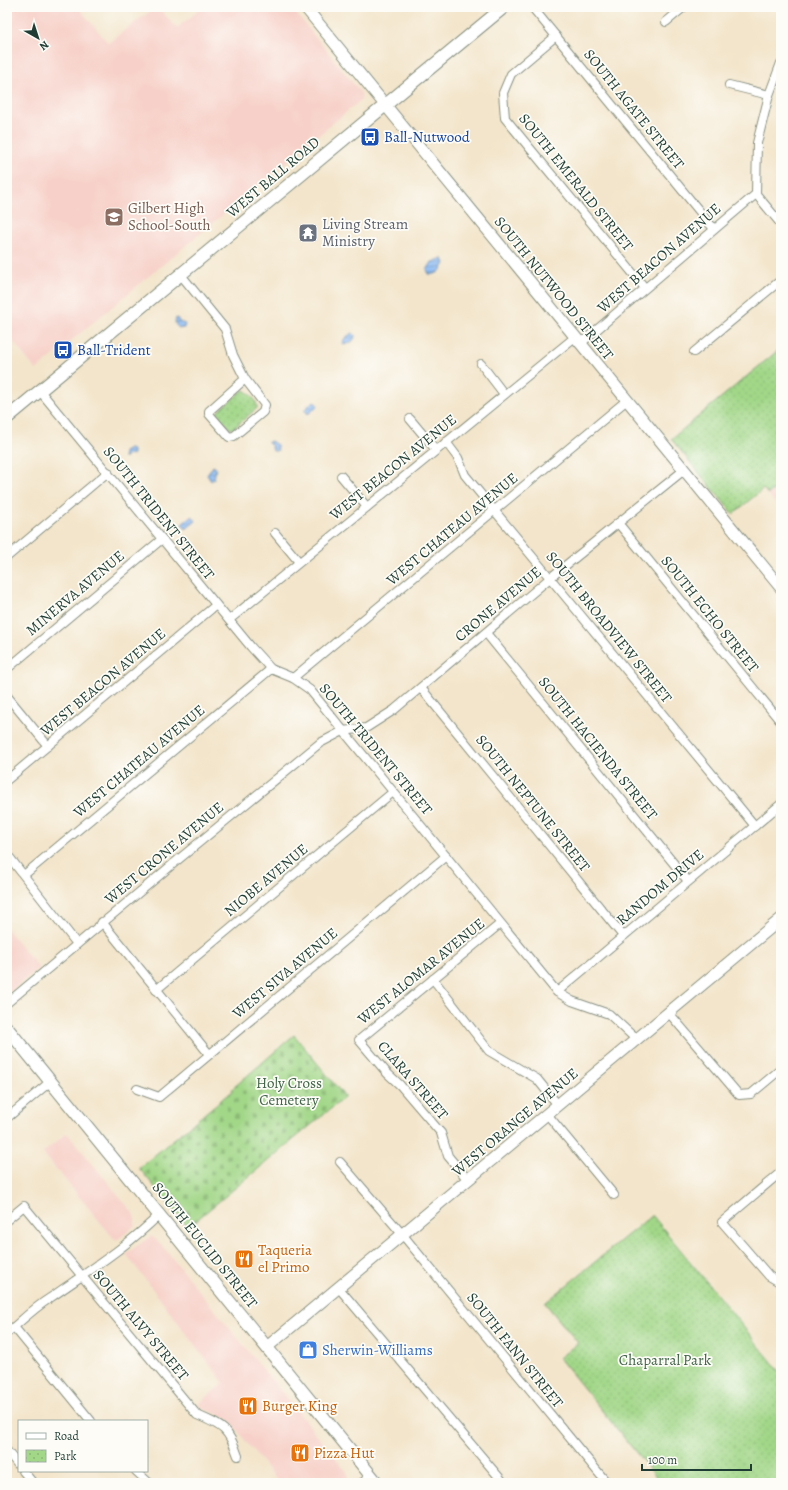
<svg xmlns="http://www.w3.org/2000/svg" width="788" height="1490" viewBox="0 0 788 1490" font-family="Alegreya,serif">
<defs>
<pattern id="cemetery-stones" width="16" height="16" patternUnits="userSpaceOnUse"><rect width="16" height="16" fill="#a2d788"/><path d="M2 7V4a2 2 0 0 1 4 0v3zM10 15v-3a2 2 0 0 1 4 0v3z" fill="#8bb976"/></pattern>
<pattern id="park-dots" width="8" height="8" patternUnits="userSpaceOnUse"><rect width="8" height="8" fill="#a2d788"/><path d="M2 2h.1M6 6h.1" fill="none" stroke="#8bb976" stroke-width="1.8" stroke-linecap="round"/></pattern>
<pattern id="water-rules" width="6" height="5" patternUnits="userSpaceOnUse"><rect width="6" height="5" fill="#87b8f4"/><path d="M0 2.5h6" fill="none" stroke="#6e97c6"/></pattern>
</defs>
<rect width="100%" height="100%" fill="#fdfcf7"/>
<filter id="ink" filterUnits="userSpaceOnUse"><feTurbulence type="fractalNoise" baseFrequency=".025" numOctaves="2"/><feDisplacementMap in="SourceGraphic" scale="8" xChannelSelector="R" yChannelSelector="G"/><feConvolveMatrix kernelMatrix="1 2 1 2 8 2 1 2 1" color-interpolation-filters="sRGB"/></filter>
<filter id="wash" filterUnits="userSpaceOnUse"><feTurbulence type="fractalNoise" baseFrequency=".012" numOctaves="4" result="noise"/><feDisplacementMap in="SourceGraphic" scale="16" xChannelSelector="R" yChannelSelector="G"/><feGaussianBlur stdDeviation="0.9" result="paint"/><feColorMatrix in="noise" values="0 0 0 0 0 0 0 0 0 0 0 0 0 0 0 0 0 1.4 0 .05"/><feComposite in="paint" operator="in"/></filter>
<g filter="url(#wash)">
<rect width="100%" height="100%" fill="#f3e5cb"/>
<!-- built -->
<g fill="#f7d1c9">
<path d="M7,7h71l30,36 48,-36h2l19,21 26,-21h88l70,86v7l-325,270 -29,-36z"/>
<path d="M781,484v26l-13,-16z"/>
<path d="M7,929l32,39 -32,26z"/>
<path d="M67,1133l66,80 2,6v6l-19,16 -73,-88z"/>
<path d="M151,1236l8,6 188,230 1,7 -2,4h-67l-51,-64 -26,-11 -3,-4 25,-21 -98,-129z"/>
</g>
<!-- cemetery -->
<path fill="url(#cemetery-stones)" stroke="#608a5e" d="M294,1035l51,62 -157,130 -49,-59 94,-78 -1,-1z"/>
<!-- park -->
<g fill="url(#park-dots)" stroke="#608a5e">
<path d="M781,348v136l-13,10 -5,-5 -30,25 -62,-75z"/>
<path d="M243,390c6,2 15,12 14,18l-23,20 -4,1 -11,-13 -2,-4z"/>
<path d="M652,1215l129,158v107l-4,3h-116l-102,-125 19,-15 -33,-40z"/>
</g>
<!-- water -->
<g fill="url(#water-rules)" stroke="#537a94">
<path d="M440,259h3l2,4c-3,7 -8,13 -16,11l-2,-4 5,-8z"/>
<path d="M176,318l2,1 1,3 6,2 -1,4c-4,2 -9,-2 -9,-6z"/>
<path d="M352,333l3,2c0,7 -7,9 -12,10l-1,-2 3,-5z"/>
<path d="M314,401l4,5 -10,8 -4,-4z"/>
<path d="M271,441l6,4 1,5 -2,1h-3l-2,-6 -2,-1 -1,-2z"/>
<path d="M129,449l4,1v4l-2,1h-4l-1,3h-3l1,-6z"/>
<path d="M213,466l3,2 -2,11 -3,2 -4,-6z"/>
<path d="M192,516l4,5 -10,8 -4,-5z"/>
</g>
</g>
<g filter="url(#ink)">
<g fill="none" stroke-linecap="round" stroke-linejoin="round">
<!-- street casing -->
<g stroke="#899180" stroke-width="10">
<g id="street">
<path d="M532,7l182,222"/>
<path d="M666,22l18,-15"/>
<path d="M556,36l-45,38 -8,19 2,25 140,170"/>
<path d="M729,85l40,10"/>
<path d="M756,194l1,-51 12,-48 12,-32"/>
<path d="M756,194l25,30"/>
<path d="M181,275l44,54 8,26 12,24 20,26 -2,7 -29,24 -5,1 -20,-23v-3l36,-32"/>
<path d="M580,344l176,-150"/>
<path d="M694,352l87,-72"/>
<path d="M481,364l23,30"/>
<path d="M40,391l211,256 20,22 22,9 17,12 247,302 15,9 37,13 28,26"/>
<path d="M410,419l26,31"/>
<path d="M446,442l12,16 7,17 290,351"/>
<path d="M341,476l26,31"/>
<path d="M618,523l163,199"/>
<path d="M275,533l24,29"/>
<path d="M7,557l101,-85"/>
<path d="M229,620l346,-283"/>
<path d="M486,633l202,248"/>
<path d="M7,669l155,-130"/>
<path d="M293,678l334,-278"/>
<path d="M421,688l202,248"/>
<path d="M7,696l41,50"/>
<path d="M7,780l209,-175"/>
<path d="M7,854l70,90"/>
<path d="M24,875l247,-206"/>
<path d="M102,922l107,132"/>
<path d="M433,979l56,72 48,28 21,26"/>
<path d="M156,990l237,-198"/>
<path d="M557,992l224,-188"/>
<path d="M7,1003l172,-144 141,-116 23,-12 23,-3 28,-18 156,-132 134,-108"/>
<path d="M669,1013l70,82 12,-1 30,-25"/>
<path d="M137,1089l22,8 287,-241"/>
<path d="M547,1114l67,81"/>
<path d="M7,1118l44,-37"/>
<path d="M340,1162l62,72 205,249"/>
<path d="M781,1172l-59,50 47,54 12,7"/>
<path d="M468,1180l-20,-24 -7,-23 -41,-48 -13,-12 -28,-33 141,-116"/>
<path d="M7,1220l17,-14 173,209c26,11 32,14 41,41"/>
<path d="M338,1287l166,196"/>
<path d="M14,1327l77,94"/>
<path d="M7,1333c14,-12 27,-25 43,-35 37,-26 77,-51 110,-84"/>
<path d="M7,1451l12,15"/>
<path d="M23,1471l10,12"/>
<path d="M136,1471l13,12"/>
<path d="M362,1483l9,-7"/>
</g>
</g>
<!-- secondary casing -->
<g stroke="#899180" stroke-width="13">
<g id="secondary">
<path d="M305,7l476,581"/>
<path d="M267,1347l514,-428"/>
</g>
</g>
<!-- primary casing -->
<g stroke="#899180" stroke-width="14">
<g id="primary">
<path d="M7,418l497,-411"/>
<path d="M7,1028l370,455"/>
</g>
</g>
<!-- street -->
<use href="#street" stroke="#fff" stroke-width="8"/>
<!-- secondary -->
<use href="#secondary" stroke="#fff" stroke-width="11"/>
<!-- primary -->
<use href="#primary" stroke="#fff" stroke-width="12"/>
</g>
</g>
<!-- icons -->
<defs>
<g id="bus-square" transform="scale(1)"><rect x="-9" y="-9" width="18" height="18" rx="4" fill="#1a4fb4" stroke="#fdfcf7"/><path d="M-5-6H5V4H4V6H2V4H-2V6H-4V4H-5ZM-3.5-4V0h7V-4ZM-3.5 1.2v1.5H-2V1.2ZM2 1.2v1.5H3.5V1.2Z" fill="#fff"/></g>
<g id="school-square" transform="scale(1)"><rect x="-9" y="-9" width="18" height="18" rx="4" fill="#8d6e63" stroke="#fdfcf7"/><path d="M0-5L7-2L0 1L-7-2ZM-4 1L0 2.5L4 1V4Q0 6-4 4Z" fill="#fff"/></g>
<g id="temple-square" transform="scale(1)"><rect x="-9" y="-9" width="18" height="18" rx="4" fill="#6b7280" stroke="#fdfcf7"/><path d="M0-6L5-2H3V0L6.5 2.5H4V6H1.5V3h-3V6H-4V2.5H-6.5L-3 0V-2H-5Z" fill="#fff"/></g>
<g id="restaurant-square" transform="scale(1)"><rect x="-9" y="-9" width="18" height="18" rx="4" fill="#e8710a" stroke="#fdfcf7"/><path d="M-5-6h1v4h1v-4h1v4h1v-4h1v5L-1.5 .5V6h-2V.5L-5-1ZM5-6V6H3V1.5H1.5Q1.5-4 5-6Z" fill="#fff"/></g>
<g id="shop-square" transform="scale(1)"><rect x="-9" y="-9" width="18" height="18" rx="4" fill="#3f7fe0" stroke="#fdfcf7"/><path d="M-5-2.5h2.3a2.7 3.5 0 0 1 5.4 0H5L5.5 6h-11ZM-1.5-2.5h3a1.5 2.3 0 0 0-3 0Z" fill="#fff"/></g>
</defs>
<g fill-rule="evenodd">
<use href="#bus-square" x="370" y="137"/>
<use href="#school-square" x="114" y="217"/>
<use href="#temple-square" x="308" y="233"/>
<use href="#bus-square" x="63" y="350"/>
<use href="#restaurant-square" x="244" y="1259"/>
<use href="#shop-square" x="308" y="1350"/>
<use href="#restaurant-square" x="248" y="1406"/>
<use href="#restaurant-square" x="300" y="1453"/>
</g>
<g text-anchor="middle" stroke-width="3.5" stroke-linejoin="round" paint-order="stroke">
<!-- street labels -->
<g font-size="15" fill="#1f3d34" stroke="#fdfcf7">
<text transform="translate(634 109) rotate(51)" y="5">SOUTH AGATE STREET</text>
<text transform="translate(273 177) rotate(-40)" y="5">WEST BALL ROAD</text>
<text transform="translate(576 182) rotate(51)" y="5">SOUTH EMERALD STREET</text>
<text transform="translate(659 258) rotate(-41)" y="5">WEST BEACON AVENUE</text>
<text transform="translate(554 288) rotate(51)" y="5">SOUTH NUTWOOD STREET</text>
<text transform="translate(393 467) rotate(-39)" y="5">WEST BEACON AVENUE</text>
<text transform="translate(159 513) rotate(51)" y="5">SOUTH TRIDENT STREET</text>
<text transform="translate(452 529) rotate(-40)" y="5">WEST CHATEAU AVENUE</text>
<text transform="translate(75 593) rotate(-40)" y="5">MINERVA AVENUE</text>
<text transform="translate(498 604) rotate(-40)" y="5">CRONE AVENUE</text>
<text transform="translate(710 614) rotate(51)" y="5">SOUTH ECHO STREET</text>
<text transform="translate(609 627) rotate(51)" y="5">SOUTH BROADVIEW STREET</text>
<text transform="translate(103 682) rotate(-40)" y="5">WEST BEACON AVENUE</text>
<text transform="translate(598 748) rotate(51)" y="5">SOUTH HACIENDA STREET</text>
<text transform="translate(376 749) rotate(50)" y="5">SOUTH TRIDENT STREET</text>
<text transform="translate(139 761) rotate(-40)" y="5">WEST CHATEAU AVENUE</text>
<text transform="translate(533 803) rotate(51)" y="5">SOUTH NEPTUNE STREET</text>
<text transform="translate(164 853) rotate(-40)" y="5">WEST CRONE AVENUE</text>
<text transform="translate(266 880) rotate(-40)" y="5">NIOBE AVENUE</text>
<text transform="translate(660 887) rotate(-40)" y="5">RANDOM DRIVE</text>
<text transform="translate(421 971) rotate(-39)" y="5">WEST ALOMAR AVENUE</text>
<text transform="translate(285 973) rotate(-40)" y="5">WEST SIVA AVENUE</text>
<text transform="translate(413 1080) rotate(49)" y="5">CLARA STREET</text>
<text transform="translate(515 1122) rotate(-40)" y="5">WEST ORANGE AVENUE</text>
<text transform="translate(205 1245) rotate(51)" y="5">SOUTH EUCLID STREET</text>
<text transform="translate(141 1325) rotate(50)" y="5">SOUTH ALVY STREET</text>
<text transform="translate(515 1350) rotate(51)" y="5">SOUTH FANN STREET</text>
</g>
<!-- transit labels -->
<g font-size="15" fill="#164399" stroke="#fdfcf7" text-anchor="start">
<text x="384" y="142">Ball-Nutwood</text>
<text x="77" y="355">Ball-Trident</text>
</g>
<!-- education labels -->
<g font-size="15" fill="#785e54" stroke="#fdfcf7" text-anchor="start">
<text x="128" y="213">Gilbert High<tspan x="128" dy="17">School-South</tspan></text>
</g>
<!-- worship labels -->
<g font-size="15" fill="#5b616d" stroke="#fdfcf7" text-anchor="start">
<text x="322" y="229">Living Stream<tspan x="322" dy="17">Ministry</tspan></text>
</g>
<!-- park labels -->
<g font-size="15" fill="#406449" stroke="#fdfcf7">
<text x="289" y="1088">Holy Cross<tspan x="289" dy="17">Cemetery</tspan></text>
<text x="665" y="1365">Chaparral Park</text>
</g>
<!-- food labels -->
<g font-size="15" fill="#c56008" stroke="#fdfcf7" text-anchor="start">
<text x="258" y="1255">Taqueria<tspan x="258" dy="17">el Primo</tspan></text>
<text x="262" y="1411">Burger King</text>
<text x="314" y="1458">Pizza Hut</text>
</g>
<!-- shop labels -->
<g font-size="15" fill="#366cbe" stroke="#fdfcf7" text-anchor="start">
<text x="322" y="1355">Sherwin-Williams</text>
</g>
</g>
<!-- margin -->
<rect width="788" height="1490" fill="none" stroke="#fdfcf7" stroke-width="24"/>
<!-- legend -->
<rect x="18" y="1420" width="130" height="52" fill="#fdfcf7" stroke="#a4b0a9"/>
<rect x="26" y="1433" width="20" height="6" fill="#ffffff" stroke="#a4b0a9"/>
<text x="54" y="1440" font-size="12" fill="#1f3d34">Road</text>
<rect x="26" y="1450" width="20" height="12" fill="url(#park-dots)" stroke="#a4b0a9"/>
<text x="54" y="1460" font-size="12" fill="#1f3d34">Park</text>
<!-- north arrow -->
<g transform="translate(38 38) rotate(141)" stroke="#fdfcf7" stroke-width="3" paint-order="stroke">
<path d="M0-3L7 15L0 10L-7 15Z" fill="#1f3d34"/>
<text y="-6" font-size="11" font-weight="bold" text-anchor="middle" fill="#1f3d34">N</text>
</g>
<!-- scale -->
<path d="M642 1464v6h109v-6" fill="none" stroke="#1f3d34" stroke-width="2"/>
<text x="648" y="1464" font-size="12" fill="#1f3d34" stroke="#fdfcf7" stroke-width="3" paint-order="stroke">100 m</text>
</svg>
